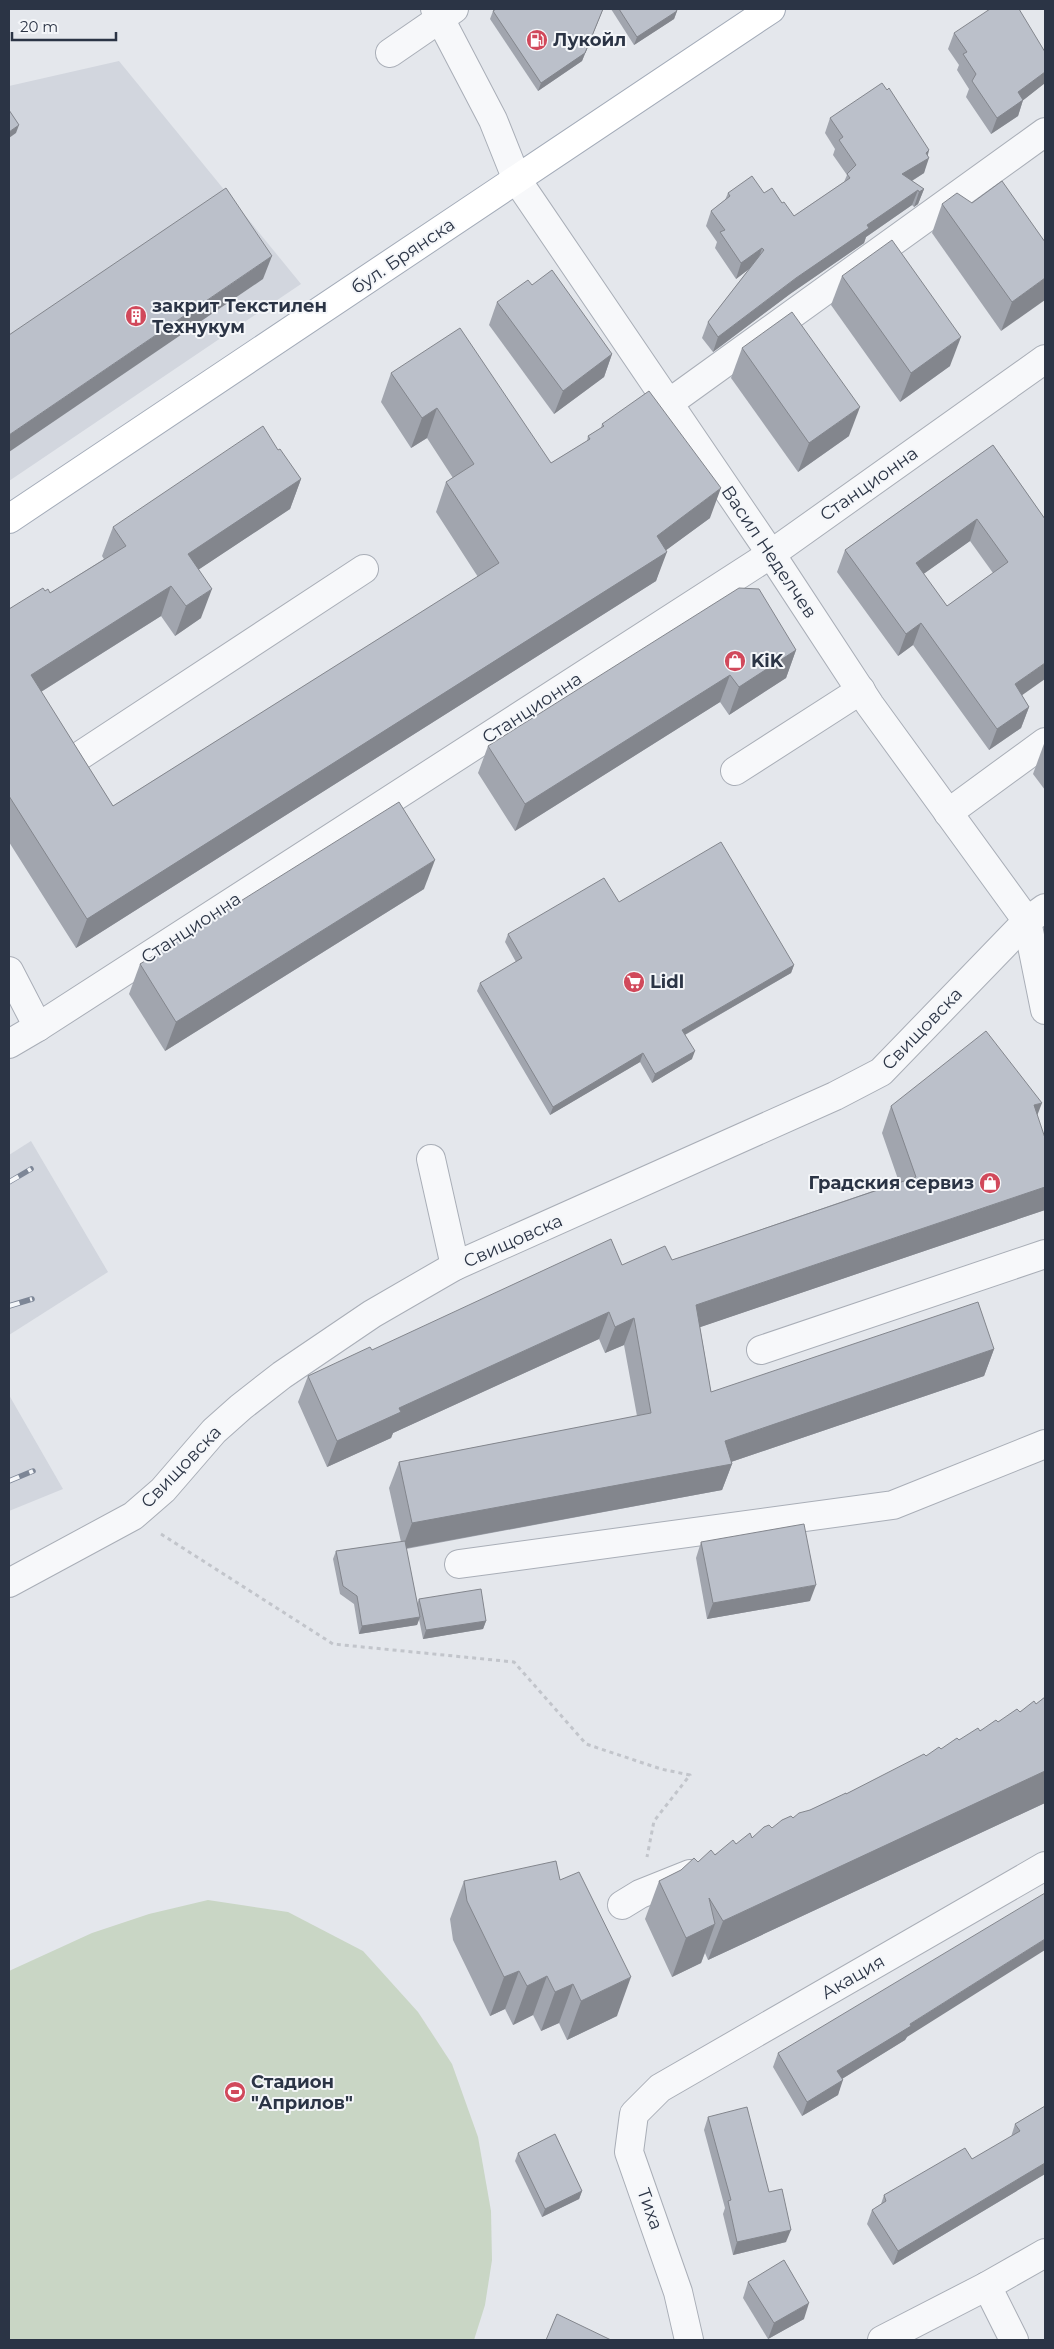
<svg xmlns="http://www.w3.org/2000/svg" width="1054" height="2349" viewBox="0 0 1054 2349" font-family="Montserrat,sans-serif">
<rect width="100%" height="100%" fill="#e4e7ec"/>
<!-- built -->
<g fill="#d2d6de">
<path d="M119,61l182,223 -292,197v-395z"/>
<path d="M31,1141l77,131 -99,63v-180z"/>
<path d="M9,1395l54,94 -54,22z"/>
</g>
<!-- green -->
<path fill="#c9d6c5" d="M208,1900l80,12 75,39 55,61 34,52 26,73 13,74 1,49 -7,45 -11,35h-465v-369l83,-38 57,-19z"/>
<g fill="none" stroke-linecap="round" stroke-linejoin="round">
<!-- minor casing -->
<g stroke="#a9aeb7" stroke-width="30">
<g id="minor">
<path d="M435,9l58,111 24,60 254,374 99,151 157,216 18,89"/>
<path d="M390,53l64,-44"/>
<path d="M669,403l376,-271"/>
<path d="M78,757l286,-188"/>
<path d="M735,771l126,-81"/>
<path d="M948,813l97,-71"/>
<path d="M9,971l29,56"/>
<path d="M9,1044l29,-17 733,-473 274,-195"/>
<path d="M431,1159l24,107"/>
<path d="M761,1350l284,-96"/>
<path d="M459,1564l434,-59 152,-61"/>
<path d="M9,1583l124,-67 30,-26 51,-59 27,-24 41,-32 90,-61 83,-48 380,-170 46,-24 146,-151 18,-13"/>
<path d="M622,1905l18,-11 50,-20"/>
<path d="M987,2286l27,54"/>
<path d="M689,2340l-11,-48 -49,-140 5,-38 26,-26 385,-222"/>
<path d="M882,2340l105,-54 58,-33"/>
</g>
</g>
<!-- major casing -->
<g stroke="#a3abb8" stroke-width="30">
<path id="major" d="M9,519l762,-510"/>
</g>
<!-- path -->
<path stroke="#c2c5cb" stroke-width="3" stroke-dasharray="4 4" stroke-linecap="butt" d="M161,1534l172,110 181,18 72,82 75,25 29,6 -36,46 -7,36"/>
<!-- minor -->
<use href="#minor" stroke="#f7f8fa" stroke-width="28"/>
<!-- major -->
<use href="#major" stroke="#fff" stroke-width="28"/>
<!-- rail casing -->
<g stroke="#7d8696" stroke-width="5.5">
<g id="rail">
<path d="M9,1182l22,-13"/>
<path d="M9,1306l23,-7"/>
<path d="M9,1481l24,-10"/>
</g>
</g>
<!-- rail -->
<use href="#rail" stroke="#f4f6f9" stroke-width="4" stroke-dasharray="11" stroke-linecap="butt"/>
</g>
<!-- wall -->
<g fill="#a1a5ae" fill-rule="evenodd">
<path d="M603,9l-21,52 -44,30 -48,-72 3,-8z"/>
<path d="M611,9h65l1,2 -3,8 -40,26z"/>
<path d="M954,33l91,19v31l-22,17 -5,16 -27,18 -25,-37 3,-8 -12,-19 2,-5 -11,-16z"/>
<path d="M830,118l99,32 -5,23 -12,8 12,8 -6,15 -4,3 -2,-2 -46,32 -2,6 -74,51 -77,58 -11,-14 6,-16 42,-54 -14,11 -21,-31 2,-6 -11,-16 5,-15 14,-11 3,-7h36l18,10 12,13 50,-34 3,-7 -14,-20 2,-6 -10,-16z"/>
<path d="M972,203l73,39 -44,89 -69,-98 10,-29z"/>
<path d="M842,276l108,90 -50,36 -69,-97z"/>
<path d="M497,302l115,52 -8,23 -50,37 -65,-89z"/>
<path d="M742,348l107,88 -51,36 -67,-94z"/>
<path d="M391,373l160,90 36,-22 1,-5 13,-8 1,-4 108,94 -44,32 -10,31 -580,367 -67,-106v-233l36,-18 5,2 54,-34 -2,-3 11,-29 165,-77 23,29 -11,30 -91,60 2,49 -26,18 -14,-20 -120,76 72,114 365,-229 -42,-65 10,-30 7,-4 -26,-40 -16,10 -30,-46z"/>
<path d="M993,445l52,74 -23,176 7,12 -8,21 -32,22 -76,-105 -15,11 -61,-84 8,-22zM970,541l23,32 -46,33 -24,-32z"/>
<path d="M796,650l-10,28 -57,37 -9,-13 -205,129 -37,-58 10,-27z"/>
<path d="M1045,741v49l-12,-16z"/>
<path d="M424,889l-259,162 -36,-57 11,-30z"/>
<path d="M619,902l175,63 -3,8 -106,62 7,24 -40,24 -12,-21 -90,53 -73,-124 3,-8 36,-21 -11,-20 3,-8z"/>
<path d="M891,1106l146,9 8,95 -345,117 11,65 283,-43 -10,27 -253,86 1,2 -10,26 -316,59 11,55 2,-5 67,22 -3,8 -60,10 -4,-20 -2,6 -58,9 -5,-30 -14,-10 -7,-35 3,-8 65,-9 -12,-54 10,-26 238,-46 -13,-71 -19,8 -6,-14 -206,94 -2,5 -64,29 -29,-65 10,-26 64,-26 250,-85 50,-5 227,-78 -17,-49z"/>
<path d="M701,1542l109,59 -103,18 -11,-61z"/>
<path d="M1045,1697v106l-337,157 -3,-7 -4,10 -29,14 -27,-58 14,-38 77,-37 16,-6 58,-28 36,-16 190,-90z"/>
<path d="M560,1880l57,136 -50,24 -8,-17 -18,8 -8,-16 -20,10 -8,-16 -15,7 -37,-76 -3,-21 14,-38z"/>
<path d="M907,2037l-2,3 -63,39 -4,16 -36,21 -29,-49 5,-14z"/>
<path d="M1045,2106v68l-152,91 -26,-41 5,-14 9,-6 3,-9 88,-36 39,-22 4,-13z"/>
<path d="M708,2117l61,75 17,50 -53,13 -10,-41 2,-6 -21,-78z"/>
<path d="M518,2153l64,38 -3,8 -37,18 -27,-56z"/>
<path d="M748,2282l56,37 -36,20 -25,-41z"/>
</g>
<!-- shaded-wall -->
<g fill="#83868d">
<path d="M603,9l-21,52 -44,30 3,-8z"/>
<path d="M677,11l-3,8 -40,26 3,-8z"/>
<path d="M1045,72v11l-24,19 2,-2 -5,16 -27,18 6,-16 21,-26z"/>
<path d="M19,125l-3,8 -7,5v-6z"/>
<path d="M929,150l-3,10 3,-2 -5,15 -27,17 5,-16z"/>
<path d="M924,189l-6,15 -4,3 5,-15z"/>
<path d="M918,190l-6,15 -46,32 -2,6 -74,51 -77,58 5,-15 149,-112z"/>
<path d="M762,248l-5,15 -21,16 5,-16z"/>
<path d="M272,256l-9,23 -254,173v-17z"/>
<path d="M1045,278v22l-44,31 11,-29z"/>
<path d="M961,337l-11,29 -50,36 11,-29z"/>
<path d="M612,354l-8,23 -50,37 9,-23z"/>
<path d="M860,407l-11,29 -51,36 11,-29z"/>
<path d="M437,408l-10,30 -16,10 11,-30z"/>
<path d="M301,479l-11,30 -113,75 11,-30z"/>
<path d="M721,488l-11,30 -60,44 17,-10 -11,29 -580,367 11,-29 570,-383z"/>
<path d="M977,519l-7,22 -62,44 8,-22z"/>
<path d="M171,586l-10,30 -141,89 11,-30z"/>
<path d="M212,589l-11,29 -26,18 11,-30z"/>
<path d="M921,623l-8,22 -15,11 8,-22z"/>
<path d="M796,650l-10,28 -57,37 10,-28z"/>
<path d="M1045,663v16l-38,27 8,-22z"/>
<path d="M730,675l-10,27 -205,129 10,-27z"/>
<path d="M1029,707l-8,21 -32,22 8,-21z"/>
<path d="M435,860l-11,29 -259,162 11,-29z"/>
<path d="M794,965l-3,8 -112,65 3,-8z"/>
<path d="M695,1051l-3,8 -40,24 3,-9z"/>
<path d="M643,1053l-3,9 -90,53 3,-8z"/>
<path d="M1042,1103l-10,26 2,-24z"/>
<path d="M1045,1187v23l-359,122 10,-27z"/>
<path d="M609,1312l-10,27 -206,94 -2,5 -64,29 10,-26 62,-33z"/>
<path d="M634,1318l-10,27 -19,8 10,-26z"/>
<path d="M994,1349l-10,27 -265,90 13,-2 -10,26 -320,59 10,-26 313,-82z"/>
<path d="M816,1585l-6,16 -103,18 6,-16z"/>
<path d="M420,1617l-3,8 -58,9 3,-8z"/>
<path d="M486,1621l-3,8 -60,10 3,-9z"/>
<path d="M1045,1771v32l-337,157 15,-39z"/>
<path d="M715,1924l-14,39 -29,14 14,-39z"/>
<path d="M1045,1939v11l-138,87 -2,3 -73,45 5,-14 73,-47z"/>
<path d="M519,1971l-14,38 -15,7 14,-39z"/>
<path d="M547,1976l-14,39 -20,10 14,-39z"/>
<path d="M631,1977l-14,39 -50,24 14,-39z"/>
<path d="M573,1984l-14,39 -18,8 14,-39z"/>
<path d="M843,2080l-5,15 -36,21 5,-14z"/>
<path d="M1045,2163v11l-152,91 5,-14z"/>
<path d="M582,2191l-3,8 -37,18 3,-8z"/>
<path d="M791,2230l-5,12 -53,13 4,-13z"/>
<path d="M809,2303l-5,16 -36,20 6,-16z"/>
</g>
<!-- building -->
<g fill="#bbc0ca" stroke="#83868d" fill-rule="evenodd">
<path d="M496,9h107l-18,44 -44,30 -48,-72z"/>
<path d="M619,9h57l1,2 -40,26z"/>
<path d="M990,9h29l26,43v20l-27,20 5,8 -26,18 -25,-37 4,-7 -13,-20 4,-2 -13,-19z"/>
<path d="M882,83l5,7 2,-2 40,62 -3,3 3,5 -27,16 22,15 -5,3 -1,-2 -51,35 2,3 -73,50 -78,59 -10,-15 56,-72 -2,-2 -21,15 -21,-31 5,-2 -14,-19 19,-15 -2,-3 24,-17 12,17 8,-5 10,15 2,-1 10,14 56,-38 -3,-4 9,-9 -17,-25 4,-3 -13,-19z"/>
<path d="M9,110l10,15 -10,7z"/>
<path d="M1002,181l43,61v36l-33,24 -70,-98 15,-11 15,10z"/>
<path d="M226,188l46,68 -263,179v-100z"/>
<path d="M892,240l69,97 -50,36 -69,-97z"/>
<path d="M552,270l60,84 -49,37 -66,-89 31,-22 4,5z"/>
<path d="M792,312l68,95 -51,36 -67,-95z"/>
<path d="M460,328l91,135 39,-24 -2,-3 16,-10 -2,-2 47,-33 72,97 -64,48 10,16 -580,367 -78,-123v-187l34,-21 2,3 3,-2 2,4 76,-47 -13,-19 150,-101 15,24 2,-1 21,30 -113,75 24,35 -26,17 -15,-20 -140,89 82,131 386,-243 -53,-81 28,-18 -37,-56 -15,10 -31,-45z"/>
<path d="M993,445l52,74v144l-30,21 14,23 -32,22 -76,-106 -15,11 -61,-84zM977,519l31,43 -61,44 -31,-43z"/>
<path d="M739,588l20,1 37,61 -57,37 -9,-12 -205,129 -37,-58z"/>
<path d="M399,802l36,58 -259,162 -36,-58z"/>
<path d="M721,842l73,123 -112,65 13,21 -40,23 -12,-21 -90,54 -73,-124 42,-25 -14,-24 96,-56 15,24z"/>
<path d="M986,1031l56,72 -8,2 11,33v49l-349,118 15,87 267,-90 16,47 -269,92 7,23 -320,59 -13,-61 252,-49 -17,-95 -19,9 -6,-15 -210,96 2,4 -64,29 -29,-65 62,-29 2,3 239,-111 11,26 43,-19 7,14 244,-83 -25,-71z"/>
<path d="M804,1524l12,61 -103,18 -12,-61z"/>
<path d="M405,1541l15,76 -58,9 -5,-30 -14,-10 -7,-35z"/>
<path d="M481,1589l5,32 -60,9 -7,-31z"/>
<path d="M1045,1697v74l-322,150 -14,-23 6,26 -29,14 -27,-57 22,-11 13,-12 4,4 13,-12 4,5 18,-15 3,4 14,-11 2,5 12,-11 5,-2 3,3 10,-8 9,-4 2,2 6,-5 11,-3 36,-17v1l78,-40 2,2 13,-9 2,2 16,-11 2,2 19,-12 2,3 16,-11 2,2 19,-13 3,3 14,-11 2,3z"/>
<path d="M556,1861l4,19 19,-8 52,105 -50,24 -8,-17 -18,8 -8,-16 -20,10 -8,-15 -15,6 -37,-76 -3,-20z"/>
<path d="M1045,1893v46l-135,85 1,2 -74,45 6,9 -36,22 -29,-49z"/>
<path d="M1045,2106v57l-147,88 -26,-41 14,-9 -2,-6 81,-47 7,11 48,-28 -5,-7z"/>
<path d="M747,2107l22,85 13,-3 9,41 -54,12 -9,-41 3,-1 -23,-83z"/>
<path d="M555,2134l27,57 -37,18 -27,-56z"/>
<path d="M784,2260l25,43 -35,20 -26,-41z"/>
<path d="M557,2314l54,26h-65z"/>
</g>
<!-- icons -->
<defs>
<g id="fuel-disc" transform="scale(1.125)"><circle r="9.5" fill="#d1495b" stroke="#f4f6f9"/><path d="M-5.5-6h7V0h2V4h1.3V-2.5L3-4.5l.8-.8L6-3V5H2.5V1h-1V6h-7ZM-4.2-4.7v3.2H.2V-4.7Z" fill="#fff"/></g>
<g id="building-disc" transform="scale(1.125)"><circle r="9.5" fill="#d1495b" stroke="#f4f6f9"/><path d="M-4-6H4V6H1V3H-1V6H-4ZM-2.5-4.3h1.7v1.8h-1.7ZM.8-4.3h1.7v1.8H.8ZM-2.5-1h1.7V.8h-1.7ZM.8-1h1.7V.8H.8Z" fill="#fff"/></g>
<g id="shop-disc" transform="scale(1.125)"><circle r="9.5" fill="#d1495b" stroke="#f4f6f9"/><path d="M-5-2.5h2.3a2.7 3.5 0 0 1 5.4 0H5L5.5 6h-11ZM-1.5-2.5h3a1.5 2.3 0 0 0-3 0Z" fill="#fff"/></g>
<g id="supermarket-disc" transform="scale(1.125)"><circle r="9.5" fill="#d1495b" stroke="#f4f6f9"/><path d="M-6-5.5h2.5l.6 2H6L4.5 2H-2.5L-4.4-4H-6ZM-1.5 3.2a1.3 1.3 0 1 0 .1 0ZM3 3.2a1.3 1.3 0 1 0 .1 0Z" fill="#fff"/></g>
<g id="stadium-disc" transform="scale(1.125)"><circle r="9.5" fill="#d1495b" stroke="#f4f6f9"/><path d="M0-5a6.5 5 0 1 0 0 10a6.5 5 0 1 0 0-10ZM-3.5-1.8h7v3.6h-7Z" fill="#fff"/></g>
</defs>
<g fill-rule="evenodd">
<use href="#fuel-disc" x="537" y="40"/>
<use href="#building-disc" x="136" y="316"/>
<use href="#shop-disc" x="735" y="661"/>
<use href="#supermarket-disc" x="634" y="982"/>
<use href="#shop-disc" x="990" y="1183"/>
<use href="#stadium-disc" x="235" y="2092"/>
</g>
<g text-anchor="middle" stroke-width="4" stroke-linejoin="round" paint-order="stroke">
<!-- poi labels -->
<g font-size="18" font-weight="bold" fill="#2b3445" stroke="#f4f6f9" text-anchor="start">
<text x="553" y="46">Лукойл</text>
<text x="152" y="312">закрит Текстилен<tspan x="152" dy="21">Технукум</tspan></text>
<text x="751" y="667">KiK</text>
<text x="650" y="988">Lidl</text>
<text x="974" y="1189" text-anchor="end">Градския сервиз</text>
<text x="251" y="2088">Стадион<tspan x="251" dy="21">"Априлов"</tspan></text>
</g>
<!-- street labels -->
<g font-size="18" fill="#2b3445" stroke="#f4f6f9">
<text transform="translate(403 256) rotate(-34)" y="6">бул. Брянска</text>
<text transform="translate(869 484) rotate(-35)" y="6">Станционна</text>
<text transform="translate(769 552) rotate(56)" y="6">Васил Неделчев</text>
<text transform="translate(532 708) rotate(-33)" y="6">Станционна</text>
<text transform="translate(191 928) rotate(-33)" y="6">Станционна</text>
<text transform="translate(922 1029) rotate(-46)" y="6">Свищовска</text>
<text transform="translate(513 1241) rotate(-24)" y="6">Свищовска</text>
<text transform="translate(181 1467) rotate(-46)" y="6">Свищовска</text>
<text transform="translate(853 1977) rotate(-30)" y="6">Акация</text>
<text transform="translate(650 2209) rotate(70)" y="6">Тиха</text>
</g>
</g>
<!-- border -->
<rect width="1054" height="2349" fill="none" stroke="#2b3445" stroke-width="20"/>
<!-- scale -->
<path d="M12 32v8h104v-8" fill="none" stroke="#2b3445" stroke-width="2.5"/>
<text x="20" y="32" font-size="15" fill="#2b3445" stroke="#f4f6f9" stroke-width="4" paint-order="stroke">20 m</text>
</svg>
